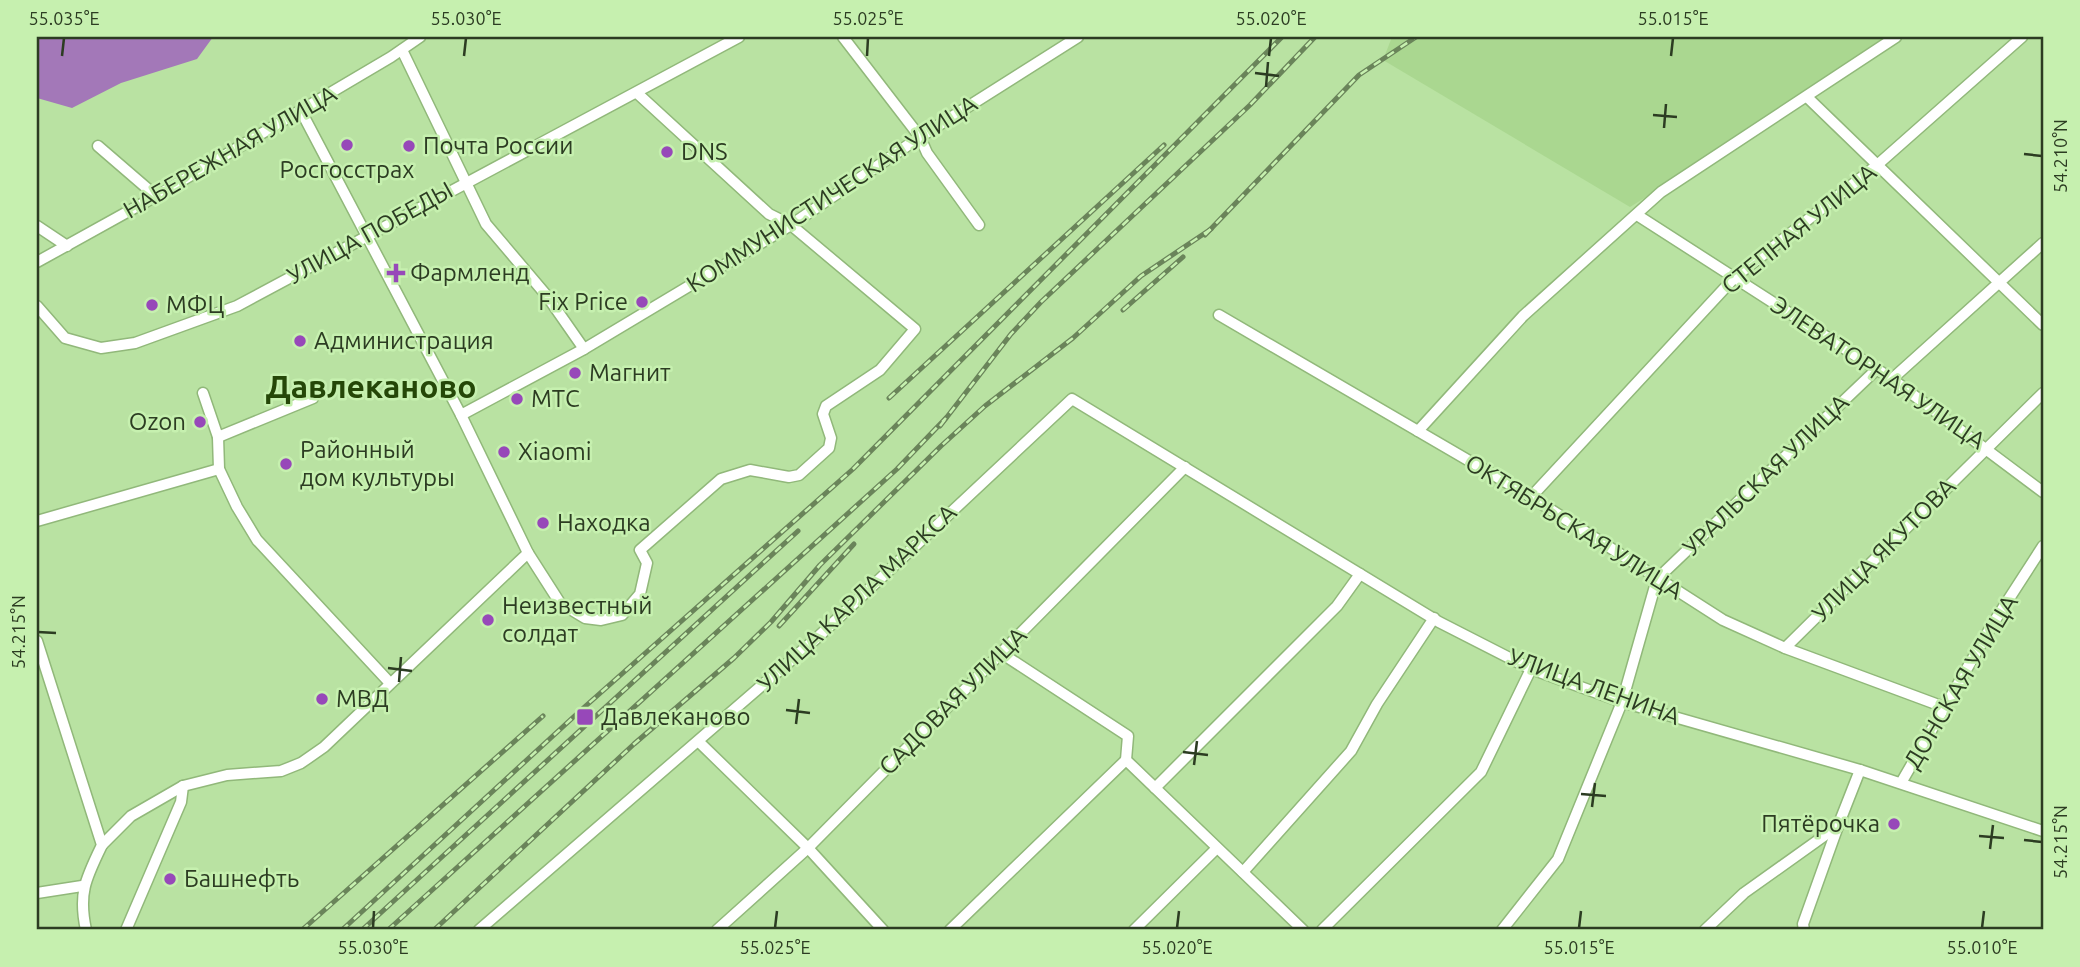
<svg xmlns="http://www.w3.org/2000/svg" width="2080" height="967" viewBox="0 0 2080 967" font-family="Ubuntu,sans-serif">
<rect width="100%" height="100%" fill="#b9e2a2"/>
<!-- built -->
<path fill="#aad790" d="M1392,37h509l-271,170 -247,-147z"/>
<!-- water -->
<path fill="#a378b8" d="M37,37h176l-16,22 -76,24 -49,25 -35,-10z"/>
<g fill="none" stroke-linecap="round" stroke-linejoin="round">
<!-- minor casing -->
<g stroke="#91b87a" stroke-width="13">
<g id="minor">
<path d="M843,37l77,100 7,16 52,72"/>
<path d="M402,50l84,174 61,72 37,53"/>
<path d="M1807,97l236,228"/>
<path d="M301,111l160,304 67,138 32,50 25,15 16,2 21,-5 18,-21 7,-31 -7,-13 81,-71 29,-9 39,7 10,-2 30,-27 2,-10 -8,-24 3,-8 54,-36 35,-41 -124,-104 -22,-11 -132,-121"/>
<path d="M98,146l58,50"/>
<path d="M1637,215l255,164 151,113"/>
<path d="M37,226l30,20"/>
<path d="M37,262l119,-66 235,-139 29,-20"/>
<path d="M37,306l28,32 36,10 34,-5 102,-37 502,-269"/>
<path d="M1219,315l312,182 192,123 62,28 159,59"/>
<path d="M1892,379l151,-136"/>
<path d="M203,393l15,44 1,32 18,38 20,33 132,142"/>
<path d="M461,415l123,-66 207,-124 129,-88 158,-100"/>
<path d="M1418,431l105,-115 138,-124 235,-155"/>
<path d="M218,437l95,-39"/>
<path d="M1531,497l204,-220 141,-111 146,-129"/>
<path d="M37,521l182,-52"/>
<path d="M37,641l65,204c-16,33 -24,48 -16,85"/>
<path d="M1785,648l258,-255"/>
<path d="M1001,653l127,83 -2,24 177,170"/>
<path d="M699,742l109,106 75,82"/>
<path d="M1901,783l91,-158 51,-79"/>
<path d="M1155,788l182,-182 23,-32"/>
<path d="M102,845l29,-29 52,-30 44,-11 54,-4 20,-8 23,-16 204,-194"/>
<path d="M1243,872l108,-121 26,-47 57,-86"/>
<path d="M37,893l45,-7"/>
<path d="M126,930l55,-128 2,-16"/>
<path d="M479,930l340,-294 253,-237 367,223 92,47 91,33 238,68 183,61"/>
<path d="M717,930l91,-82 377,-381"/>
<path d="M950,930l176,-170"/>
<path d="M1134,930l83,-82"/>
<path d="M1322,930l159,-158 50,-103"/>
<path d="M1502,930l56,-71 64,-157 35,-123 220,-210"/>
<path d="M1705,930l39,-37 94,-67 22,-56"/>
<path d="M1804,930l-1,-6 35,-98"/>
</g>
</g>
<!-- minor -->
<use href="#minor" stroke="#fff" stroke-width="10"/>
<!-- rail casing -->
<g stroke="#6a845a" stroke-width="5">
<g id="rail">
<path d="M1205,235l154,-160 57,-38"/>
<path d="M1123,310l60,-53"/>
<path d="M889,398l275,-253"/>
<path d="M940,426l71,-92 30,-32 209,-197 65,-68"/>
<path d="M779,626l75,-82"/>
<path d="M302,930l241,-214"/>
<path d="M342,930l238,-219 273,-242 429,-432"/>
<path d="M362,930l436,-399"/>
<path d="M388,930l509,-461 49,-51"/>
<path d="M434,930l200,-186 100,-86 37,-36 49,-57 121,-119 44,-40 88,-68 68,-62 70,-47"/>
</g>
</g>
<!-- rail -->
<use href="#rail" stroke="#c6f0af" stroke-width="2.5" stroke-dasharray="8" stroke-linecap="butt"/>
</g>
<!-- ticks -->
<path fill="none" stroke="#2c3c22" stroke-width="2.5" d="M62,56l2,-18M464,56l2,-18M867,56l1,-18M1269,56l2,-18M1671,56l2,-18M1255,73l24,3M1266,87l2,-25M1653,115l24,2M1664,128l2,-24M2024,154l18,2M38,632l18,1M388,668l24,3M399,682l2,-25M786,710l24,3M796,724l3,-25M1183,752l25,3M1194,765l3,-24M1581,794l25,2M1592,807l3,-24M1979,836l25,2M2024,840l18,2M1990,849l3,-24M373,928l1,-17M775,928l2,-17M1177,928l2,-17M1579,928l2,-17M1982,928l2,-17"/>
<!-- markers -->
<g fill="#9748b9" stroke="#c6f0af" stroke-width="2.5">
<circle cx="347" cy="145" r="7"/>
<circle cx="409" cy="146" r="7"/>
<circle cx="667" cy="152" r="7"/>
<path d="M392.5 262.5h7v7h7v7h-7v7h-7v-7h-7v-7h7z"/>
<circle cx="642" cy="302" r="7"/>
<circle cx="152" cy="305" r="7"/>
<circle cx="300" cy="341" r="7"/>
<circle cx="575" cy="373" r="7"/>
<circle cx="517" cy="399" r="7"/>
<circle cx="200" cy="422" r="7"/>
<circle cx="504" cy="452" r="7"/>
<circle cx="286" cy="464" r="7"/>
<circle cx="543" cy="523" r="7"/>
<circle cx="488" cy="620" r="7"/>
<circle cx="322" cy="699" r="7"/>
<rect x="576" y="708" width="18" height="18" rx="3.5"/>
<circle cx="1894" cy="824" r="7"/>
<circle cx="170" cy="879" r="7"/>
</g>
<g text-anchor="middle" stroke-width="5" stroke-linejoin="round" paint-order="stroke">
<!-- poi labels -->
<g font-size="24" fill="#2c3c22" stroke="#c6f0af" text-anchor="start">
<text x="423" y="154">Почта России</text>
<text x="681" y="160">DNS</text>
<text x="347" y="178" text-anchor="middle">Росгосстрах</text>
<text x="410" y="281">Фармленд</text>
<text x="628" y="310" text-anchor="end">Fix Price</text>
<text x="166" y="313">МФЦ</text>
<text x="314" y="349">Администрация</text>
<text x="589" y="381">Магнит</text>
<text x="531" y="407">МТС</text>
<text x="186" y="430" text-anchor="end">Ozon</text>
<text x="300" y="458">Районный<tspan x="300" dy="28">дом культуры</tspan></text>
<text x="518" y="460">Xiaomi</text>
<text x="557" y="531">Находка</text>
<text x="502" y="614">Неизвестный<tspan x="502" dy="28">солдат</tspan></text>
<text x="336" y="707">МВД</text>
<text x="601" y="725">Давлеканово</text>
<text x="1880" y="832" text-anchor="end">Пятёрочка</text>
<text x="184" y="887">Башнефть</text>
</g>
<!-- street labels -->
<g font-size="24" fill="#2c3c22" stroke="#c6f0af">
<text transform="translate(230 152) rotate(-30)" y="8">НАБЕРЕЖНАЯ УЛИЦА</text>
<text transform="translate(832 194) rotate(-33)" y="8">КОММУНИСТИЧЕСКАЯ УЛИЦА</text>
<text transform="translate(1799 229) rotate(-39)" y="8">СТЕПНАЯ УЛИЦА</text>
<text transform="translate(370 233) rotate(-29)" y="8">УЛИЦА ПОБЕДЫ</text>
<text transform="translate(1878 373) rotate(34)" y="8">ЭЛЕВАТОРНАЯ УЛИЦА</text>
<text transform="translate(1766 475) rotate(-44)" y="8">УРАЛЬСКАЯ УЛИЦА</text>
<text transform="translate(1574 527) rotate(32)" y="8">ОКТЯБРЬСКАЯ УЛИЦА</text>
<text transform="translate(1884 550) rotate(-45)" y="8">УЛИЦА ЯКУТОВА</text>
<text transform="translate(857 598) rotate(-43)" y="8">УЛИЦА КАРЛА МАРКСА</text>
<text transform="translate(1961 682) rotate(-59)" y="8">ДОНСКАЯ УЛИЦА</text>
<text transform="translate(1594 687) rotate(20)" y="8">УЛИЦА ЛЕНИНА</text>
<text transform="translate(953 701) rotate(-45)" y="8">САДОВАЯ УЛИЦА</text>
</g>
<!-- district labels -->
<g font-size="32" font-weight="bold" fill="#254708" stroke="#c6f0af">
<text x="371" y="398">Давлеканово</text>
</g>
</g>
<!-- border -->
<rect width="2080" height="967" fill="none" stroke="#c6f0af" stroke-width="77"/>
<rect x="38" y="38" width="2004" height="890" fill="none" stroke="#2c3c22" stroke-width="2.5"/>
<g font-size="18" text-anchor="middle" fill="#2c3c22">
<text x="64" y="25">55.035°E</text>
<text x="466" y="25">55.030°E</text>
<text x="868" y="25">55.025°E</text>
<text x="1271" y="25">55.020°E</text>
<text x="1673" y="25">55.015°E</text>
<text transform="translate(2061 156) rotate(-90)" y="6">54.210°N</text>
<text transform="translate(19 632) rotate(-90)" y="6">54.215°N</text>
<text transform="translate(2061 842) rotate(-90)" y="6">54.215°N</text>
<text x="373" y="954">55.030°E</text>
<text x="775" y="954">55.025°E</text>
<text x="1177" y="954">55.020°E</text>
<text x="1579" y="954">55.015°E</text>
<text x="1982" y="954">55.010°E</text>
</g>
</svg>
